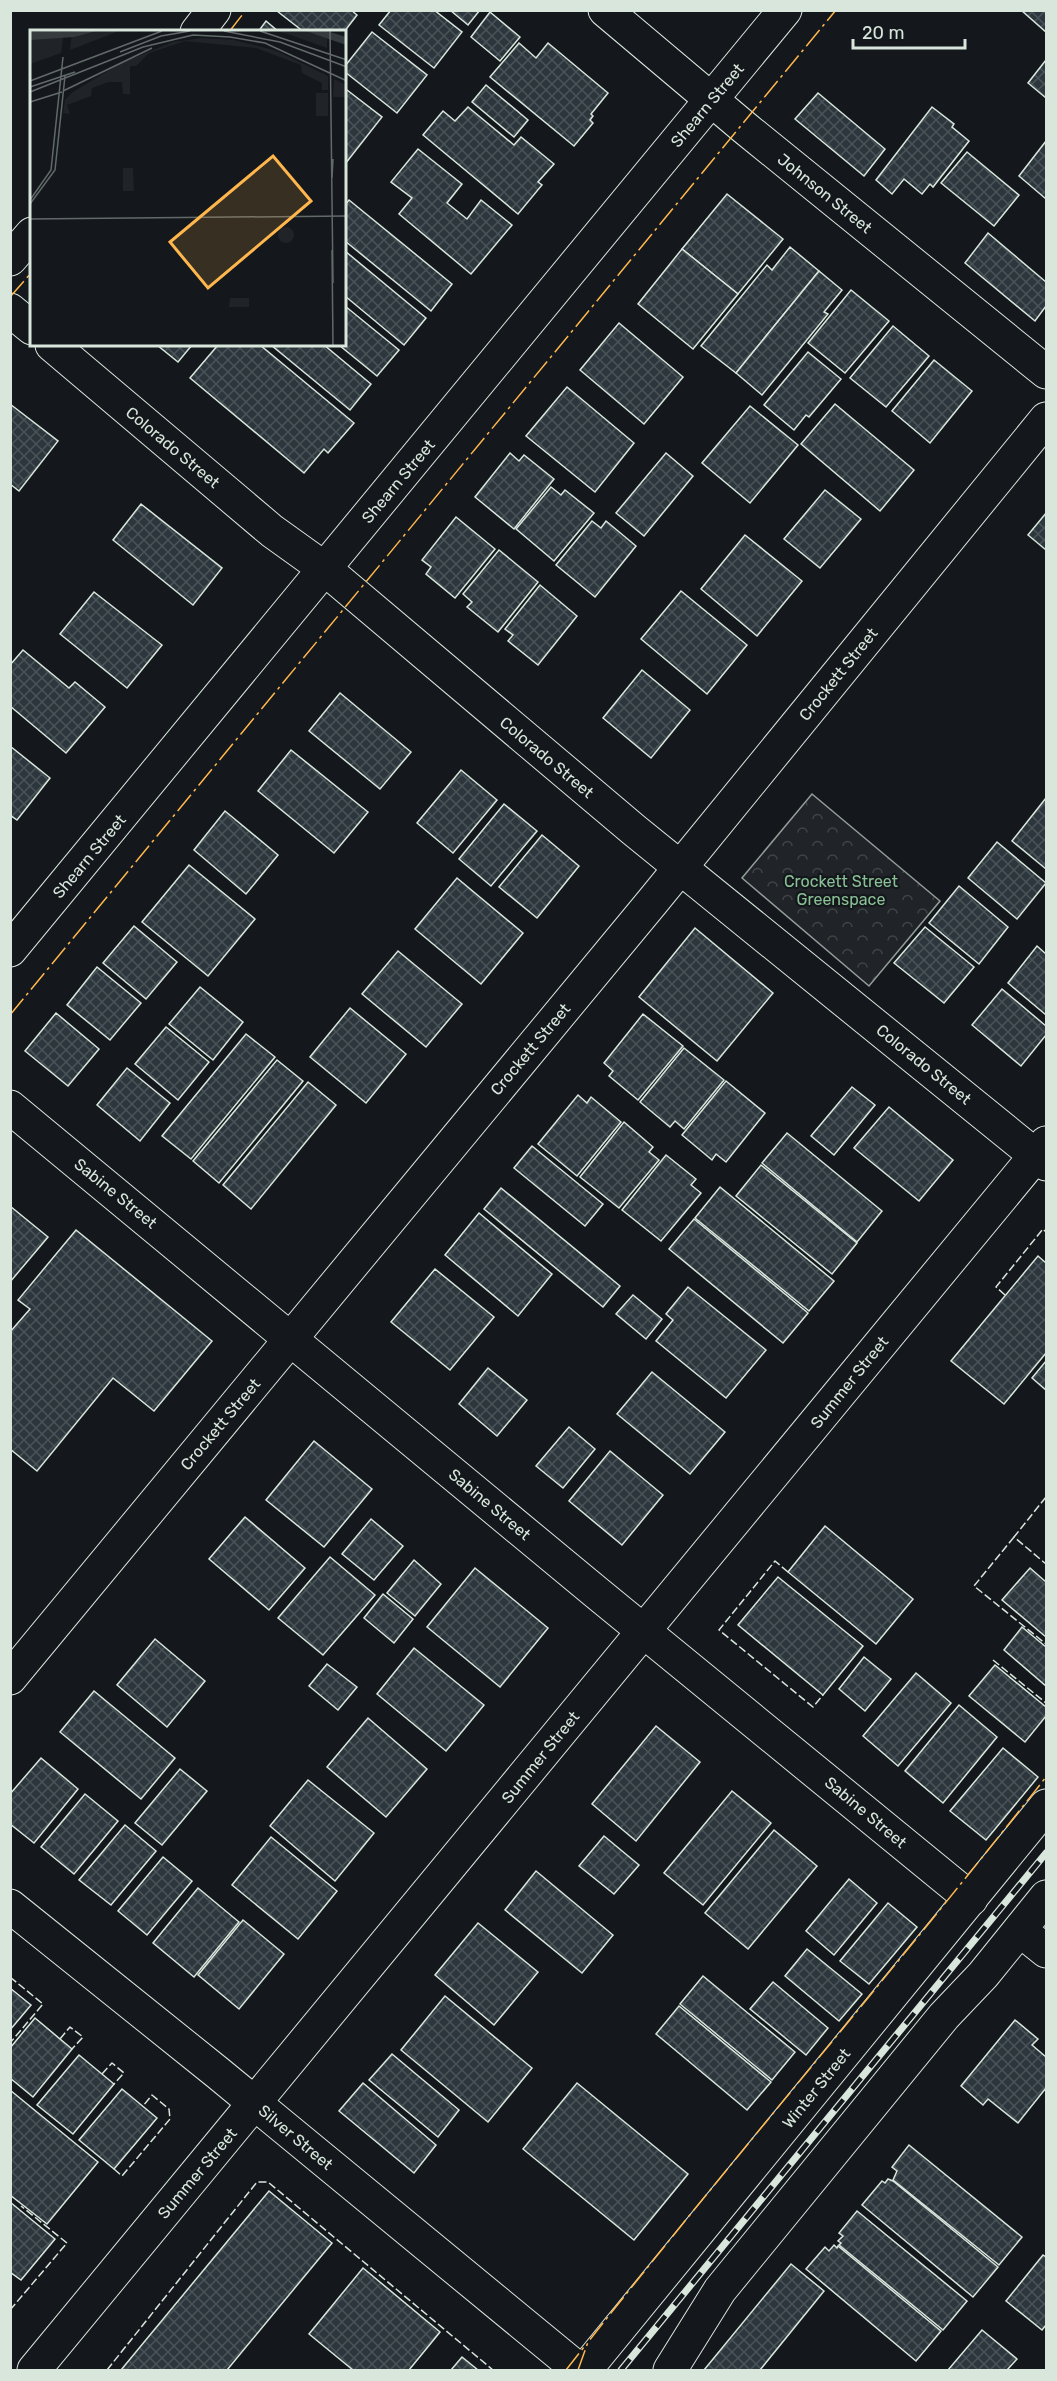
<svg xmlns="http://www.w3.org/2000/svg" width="1057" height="2381" viewBox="0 0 1057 2381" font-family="Rubik,sans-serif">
<defs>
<pattern id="forest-crowns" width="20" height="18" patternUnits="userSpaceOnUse" patternTransform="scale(1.5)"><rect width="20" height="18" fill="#202428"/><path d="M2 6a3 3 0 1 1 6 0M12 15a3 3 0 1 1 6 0" fill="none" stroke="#404447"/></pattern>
<pattern id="building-cross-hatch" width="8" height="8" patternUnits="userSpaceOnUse" patternTransform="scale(1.5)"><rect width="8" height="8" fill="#2c363c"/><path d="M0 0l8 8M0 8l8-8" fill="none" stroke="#4a5358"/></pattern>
</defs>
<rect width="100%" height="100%" fill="#14181c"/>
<!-- forest -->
<path fill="url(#forest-crowns)" stroke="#939e99" stroke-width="1.5" d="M812,794l128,107 -71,85 -127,-108z"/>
<!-- building -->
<g fill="url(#building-cross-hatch)" stroke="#d8e6dc" stroke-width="1.5">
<path d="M351,10l6,5 -13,17h-40l-27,-21z"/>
<path d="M391,10h43l28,22 -28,36 -55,-43z"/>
<path d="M450,10h30l-12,15z"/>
<path d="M1021,10h25v22z"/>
<path d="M490,12l30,25 -20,24 -29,-24z"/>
<path d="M266,21l13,11h-21z"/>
<path d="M372,32l55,43 -30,38 -52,-41v-6z"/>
<path d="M519,43l17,15 12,-15 60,50 -17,21 2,2 -3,4 3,3 -19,23 -84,-69z"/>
<path d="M1046,60v38l-18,-15z"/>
<path d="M486,85l42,35 -14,17 -42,-35z"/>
<path d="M347,90l35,27 -37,47v-72z"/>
<path d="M818,93l67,56 -21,27 -69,-57z"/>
<path d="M468,107l46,38 7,-8 33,27 -16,18 4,3 -24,29 -95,-79 20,-24 12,10z"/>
<path d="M932,107l22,17 -2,3 17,14 -36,46 -3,-3 -8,10 -18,-15 -12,15 -16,-14z"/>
<path d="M1046,141v58l-27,-23z"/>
<path d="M418,149l44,35 -15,19 20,16 14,-19 31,25 -41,49 -72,-60 13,-16 -21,-16z"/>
<path d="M967,152l52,43 -25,31 -53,-43z"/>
<path d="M727,194l56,45 -45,55 -56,-45z"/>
<path d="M349,200l103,84 -21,27 -86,-70v-36z"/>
<path d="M988,233l58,49v24l-11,15 -70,-58z"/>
<path d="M790,247l29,24 -83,102 -35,-27 66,-81 5,5z"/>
<path d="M682,249l56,45 -45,55 -55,-45z"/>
<path d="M345,251l81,67 -22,27 -59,-49z"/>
<path d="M819,271l23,19 -18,22 4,2 -66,81 -26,-22z"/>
<path d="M851,290l38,31 -44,52 -37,-30z"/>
<path d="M345,306l54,44 -22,26 -38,-31h6z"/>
<path d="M619,323l64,54 -39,47 -64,-54z"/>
<path d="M893,326l36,30 -43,51 -36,-29z"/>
<path d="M157,345h35l-14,17z"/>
<path d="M218,345h42l94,78 -26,30 -4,-4 -20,24 -114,-95z"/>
<path d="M271,345h53l47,39 -21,26z"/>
<path d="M808,352l33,27 -32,38 -3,-2 -12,15 -30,-25z"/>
<path d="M934,360l38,31 -42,52 -38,-32z"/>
<path d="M567,387l67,56 -39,49 -69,-56z"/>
<path d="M10,404l48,37 -39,50 -9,-7z"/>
<path d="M835,404l79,66 -34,41 -79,-67z"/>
<path d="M750,406l48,39 -48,58 -48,-40z"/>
<path d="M510,453l9,8 5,-6 30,24 -40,50 -39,-32z"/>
<path d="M666,453l27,23 -49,60 -28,-23z"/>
<path d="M551,487l10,8 4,-5 29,23 -40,48 -38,-32z"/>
<path d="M825,490l36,29 -41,49 -36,-29z"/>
<path d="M141,504l81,64 -29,37 -80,-65z"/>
<path d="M1046,513v37l-18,-15z"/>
<path d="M456,517l39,32 -40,49 -29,-24 5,-7 -9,-7z"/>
<path d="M592,521l9,7 5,-7 30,25 -41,51 -39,-32z"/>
<path d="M745,535l57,46 -45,55 -56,-47z"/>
<path d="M499,550l39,32 -40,50 -31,-25 5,-5 -9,-8z"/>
<path d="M540,585l37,31 -39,49 -30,-24 5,-6 -8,-6z"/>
<path d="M681,591l66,54 -40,49 -66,-55z"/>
<path d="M94,592l68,53 -35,43 -67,-54z"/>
<path d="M23,650l46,38 6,-6 30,25 -39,46 -56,-47v-41z"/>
<path d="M642,670l48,40 -39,48 -48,-40z"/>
<path d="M340,693l71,59 -31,37 -71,-58z"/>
<path d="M10,746l40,32 -33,42 -7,-5z"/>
<path d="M291,750l77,62 -34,41 -76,-62z"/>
<path d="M461,770l36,30 -44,53 -36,-30z"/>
<path d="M1046,798v71l-34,-28z"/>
<path d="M504,804l33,27 -46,55 -32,-27z"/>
<path d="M225,811l53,44 -32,39 -52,-44z"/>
<path d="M542,835l37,31 -42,52 -38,-31z"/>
<path d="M997,842l49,41 -29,36 -49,-41z"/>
<path d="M189,865l66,54 -47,57 -66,-54z"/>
<path d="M457,878l66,55 -42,51 -66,-55z"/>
<path d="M959,886l49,41 -29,37 -50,-41z"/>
<path d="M134,926l43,36 -31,37 -43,-36z"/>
<path d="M925,927l49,40 -30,36 -50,-40z"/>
<path d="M695,928l78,65 -56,68 -78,-64z"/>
<path d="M1037,946l9,8v61l-38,-32z"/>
<path d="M398,951l64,53 -36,43 -64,-53z"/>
<path d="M97,967l44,36 -31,37 -43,-35z"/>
<path d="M200,987l43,35 -30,38 -44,-36z"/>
<path d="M1002,989l44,37v9l-25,31 -49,-41z"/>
<path d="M350,1008l56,46 -40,49 -56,-46z"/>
<path d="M56,1013l43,36 -31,37 -43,-35z"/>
<path d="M643,1014l40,32 -45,54 -29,-24 4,-5 -9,-8z"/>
<path d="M166,1027l43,35 -31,38 -43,-36z"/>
<path d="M246,1034l29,23 -84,102 -29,-23z"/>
<path d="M684,1048l40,32 -40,49 -9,-8 -5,6 -30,-25z"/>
<path d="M277,1060l26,21 -84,102 -26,-22z"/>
<path d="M127,1068l43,35 -30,38 -43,-36z"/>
<path d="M726,1081l39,32 -39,49 -10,-8 -4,6 -30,-25z"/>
<path d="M308,1082l28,23 -85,104 -28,-24z"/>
<path d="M852,1087l23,18 -41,50 -23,-19z"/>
<path d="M578,1095l9,8 4,-6 30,25 -44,54 -39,-32z"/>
<path d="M889,1107l64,53 -34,41 -65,-53z"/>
<path d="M624,1122l29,25 -4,5 10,8 -40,48 -39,-31z"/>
<path d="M787,1133l95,78 -25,31 -95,-79z"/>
<path d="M532,1146l71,58 -18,22 -71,-58z"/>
<path d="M666,1155l30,24 -5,6 10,8 -40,48 -39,-31z"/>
<path d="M761,1165l96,78 -25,31 -96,-78z"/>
<path d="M720,1187l114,94 -25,30 -114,-93z"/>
<path d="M501,1188l119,98 -17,21 -119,-98z"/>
<path d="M10,1206l38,31 -38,45z"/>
<path d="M479,1213l73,61 -34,42 -73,-61z"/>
<path d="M694,1219l114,94 -25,30 -114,-94z"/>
<path d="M76,1230l136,111 -58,70 -41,-33 -76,93 -27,-22v-117l20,-23 -12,-9z"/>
<path d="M1038,1256l8,7v90l-42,51 -53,-43z"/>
<path d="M435,1269l59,48 -44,53 -59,-48z"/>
<path d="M688,1287l78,63 -40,48 -70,-57 17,-21 -7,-6z"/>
<path d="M633,1295l29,24 -16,20 -30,-25z"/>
<path d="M1046,1361v29l-14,-12z"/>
<path d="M488,1368l39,32 -30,36 -38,-32z"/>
<path d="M652,1372l73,60 -35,42 -73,-60z"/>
<path d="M569,1427l26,22 -32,39 -27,-22z"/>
<path d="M314,1441l58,48 -48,58 -58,-47z"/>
<path d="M610,1451l53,44 -41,50 -53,-44z"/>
<path d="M245,1517l60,51 -36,42 -60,-51z"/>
<path d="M371,1519l32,27 -29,34 -32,-26z"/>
<path d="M825,1526l88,73 -37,45 -88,-72z"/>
<path d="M330,1557l45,38 -52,60 -45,-37z"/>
<path d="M414,1560l27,24 -26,32 -28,-23z"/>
<path d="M475,1568l73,60 -48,59 -73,-60z"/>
<path d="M1030,1568l16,14v55l-44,-37z"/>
<path d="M778,1577l85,69 -40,49 -85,-70z"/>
<path d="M383,1594l30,25 -19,24 -30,-25z"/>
<path d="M1022,1627l24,20v39l-42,-36z"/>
<path d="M155,1639l50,42 -38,46 -50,-42z"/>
<path d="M414,1648l70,57 -38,46 -69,-57z"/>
<path d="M864,1657l27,22 -26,32 -26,-22z"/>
<path d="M327,1664l30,23 -19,23 -29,-24z"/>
<path d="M995,1665l51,42v9l-21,26 -56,-46z"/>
<path d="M916,1673l35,30 -53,63 -35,-30z"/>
<path d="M94,1691l81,67 -34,41 -81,-67z"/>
<path d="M959,1705l38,32 -54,66 -38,-32z"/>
<path d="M368,1718l59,51 -41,48 -59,-50z"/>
<path d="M656,1726l44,36 -64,79 -44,-37z"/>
<path d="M1003,1748l35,29 -52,63 -36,-29z"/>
<path d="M41,1758l37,31 -44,54 -24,-19v-30z"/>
<path d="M180,1769l27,22 -45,54 -27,-22z"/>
<path d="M308,1780l66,53 -39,48 -65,-55z"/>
<path d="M732,1791l39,32 -68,82 -39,-32z"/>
<path d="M85,1794l33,27 -44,53 -33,-27z"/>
<path d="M125,1825l31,26 -45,54 -32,-25z"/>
<path d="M774,1830l43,36 -69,83 -43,-36z"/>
<path d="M604,1836l35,29 -25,29 -35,-28z"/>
<path d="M271,1837l66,54 -39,48 -66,-54z"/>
<path d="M163,1857l29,24 -45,54 -29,-24z"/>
<path d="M536,1871l77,64 -31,38 -77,-63z"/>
<path d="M849,1879l28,24 -43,52 -28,-24z"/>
<path d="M198,1888l41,34 -45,55 -41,-34z"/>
<path d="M888,1903l29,24 -48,57 -29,-23z"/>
<path d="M243,1920l41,34 -45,55 -41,-34z"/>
<path d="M478,1923l60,49 -44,53 -59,-50z"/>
<path d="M807,1949l55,45 -23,27 -54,-45z"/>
<path d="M703,1976l92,76 -23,28 -92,-76z"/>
<path d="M773,1982l55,46 -22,27 -56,-46z"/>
<path d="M10,1988l21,17 -21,25z"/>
<path d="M445,1996l87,72 -44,54 -87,-72z"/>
<path d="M679,2006l92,76 -24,28 -91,-76z"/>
<path d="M35,2018l37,31 -39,48 -23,-19v-30z"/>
<path d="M1015,2020l23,19 -6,6 14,12v31l-28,35 -30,-24 -5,6 -22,-19z"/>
<path d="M392,2054l67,56 -21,27 -69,-57z"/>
<path d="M79,2055l35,29 -41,50 -36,-29z"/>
<path d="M363,2083l73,62 -22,28 -75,-62z"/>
<path d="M577,2083l111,91 -54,66 -111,-91z"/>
<path d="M122,2089l35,29 -43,51 -35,-29z"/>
<path d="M10,2090l88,72 -51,62 -37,-29z"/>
<path d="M909,2145l113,92 -23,28 -106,-85 4,-9 -5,-4z"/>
<path d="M888,2179l5,2 105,86 -25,30 -111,-92 20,-24 3,2z"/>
<path d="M269,2191l63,52 -105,127h-106z"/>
<path d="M10,2202l45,37 -34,41 -11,-8z"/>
<path d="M857,2211l110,90 -24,29 -104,-85 2,-2 -3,-2 5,-5 -4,-3z"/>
<path d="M834,2245l3,3 1,-2 103,85 -25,30 -110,-92 19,-22 4,4z"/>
<path d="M1043,2255l3,2v68l-4,5 -36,-29z"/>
<path d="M791,2264l33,27 -64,79h-56z"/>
<path d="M363,2268l77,64 -31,38h-56l-44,-36z"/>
<path d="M982,2330l35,29 -10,11h-59z"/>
<path d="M462,2357l16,13h-27z"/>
</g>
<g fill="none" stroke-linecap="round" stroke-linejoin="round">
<!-- minor casing -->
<g stroke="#d8e6dc" stroke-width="35">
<g id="minor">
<path d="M605,10l140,118 301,244"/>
<path d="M10,310l22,18"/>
<path d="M52,345l220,186 53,38 309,261 412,334"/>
<path d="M10,950l775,-940"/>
<path d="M10,1107l587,486 374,306"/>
<path d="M1020,1930l26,21"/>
<path d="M34,2370l1012,-1227"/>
<path d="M585,2370l461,-564"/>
<path d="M670,2370l50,-80 224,-274 39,-41 63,-78"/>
</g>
</g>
<!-- tertiary casing -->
<g stroke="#d8e6dc" stroke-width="35">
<g id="tertiary">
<path d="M197,32l17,-22"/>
<path d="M10,259l22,-25"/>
<path d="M10,1906l208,167 361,297"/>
</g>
</g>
<!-- secondary casing -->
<g stroke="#d8e6dc" stroke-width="35">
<path id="secondary" d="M10,1678l643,-777 393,-482"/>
</g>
<!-- minor -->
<use href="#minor" stroke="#14181c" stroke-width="33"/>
<!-- tertiary -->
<use href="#tertiary" stroke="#14181c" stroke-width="33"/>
<!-- secondary -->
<use href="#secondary" stroke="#14181c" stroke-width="33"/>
<!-- rail casing -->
<g stroke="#d8e6dc" stroke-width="7">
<path id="rail" d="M621,2370l425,-517"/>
</g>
<!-- rail -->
<use href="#rail" stroke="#14181c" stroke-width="4.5" stroke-dasharray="14" stroke-linecap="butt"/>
<!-- fence -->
<g stroke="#d8e6dc" stroke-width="1.5" stroke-dasharray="8 3" stroke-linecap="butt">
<path d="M1005,1295l-9,-8 47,-58 3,3"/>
<path d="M1046,1497l-32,40 32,27"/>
<path d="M1014,1537l-40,49 72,58"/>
<path d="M788,1572l-13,-11 -56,69 94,77 10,-12"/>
<path d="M993,1660l53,43"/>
<path d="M10,1977l33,27 -33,39"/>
<path d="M60,2039l10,-12 13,10 -11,12"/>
<path d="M102,2074l10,-11 12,10 -10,11"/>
<path d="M114,2169l8,7 48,-57 -1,-10 -17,-14 -9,11"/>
<path d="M10,2310l57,-67 -46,-37"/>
<path d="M107,2370l150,-188h11l225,188"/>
</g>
<!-- power -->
<g stroke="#ffb74d" stroke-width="1.5" stroke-dasharray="21 4.5 3 4.5" stroke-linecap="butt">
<path d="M229,32l17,-22"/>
<path d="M10,297l22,-25"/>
<path d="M10,1015l826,-1005"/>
<path d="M566,2370l18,-23"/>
<path d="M578,2370l10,-28c150,-190 308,-374 458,-565"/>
</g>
</g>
<g text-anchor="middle" stroke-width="4.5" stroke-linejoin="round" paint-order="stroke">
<!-- street labels -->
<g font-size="16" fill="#d8e6dc" stroke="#14181c">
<text transform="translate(707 105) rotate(-50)" y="6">Shearn Street</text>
<text transform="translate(825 193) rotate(39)" y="6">Johnson Street</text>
<text transform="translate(173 447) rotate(40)" y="6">Colorado Street</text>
<text transform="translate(398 481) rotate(-50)" y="6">Shearn Street</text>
<text transform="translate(838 674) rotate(-51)" y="6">Crockett Street</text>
<text transform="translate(547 757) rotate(40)" y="6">Colorado Street</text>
<text transform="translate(89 856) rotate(-50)" y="6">Shearn Street</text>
<text transform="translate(530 1049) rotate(-50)" y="6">Crockett Street</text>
<text transform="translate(924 1064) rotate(39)" y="6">Colorado Street</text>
<text transform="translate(116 1193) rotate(39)" y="6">Sabine Street</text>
<text transform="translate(849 1382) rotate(-51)" y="6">Summer Street</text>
<text transform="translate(220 1424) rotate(-50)" y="6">Crockett Street</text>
<text transform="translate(490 1504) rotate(40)" y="6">Sabine Street</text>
<text transform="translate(540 1757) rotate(-51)" y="6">Summer Street</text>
<text transform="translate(866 1812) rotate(40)" y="6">Sabine Street</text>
<text transform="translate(816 2088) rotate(-51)" y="6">Winter Street</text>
<text transform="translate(296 2137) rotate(40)" y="6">Silver Street</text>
<text transform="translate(197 2173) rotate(-50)" y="6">Summer Street</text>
</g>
<!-- park labels -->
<g font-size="16" fill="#8ac095" stroke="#14181c">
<text x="841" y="887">Crockett Street<tspan x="841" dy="18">Greenspace</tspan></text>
</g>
</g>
<!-- overview -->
<g transform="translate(30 30)">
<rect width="316" height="316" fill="#14181c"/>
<path d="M173,8l31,2 43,11 51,25v14h-6v-7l-20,-10 -1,-8 -45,-17 -71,-7 -36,12 -13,13h-6v28h-7l-1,-12h-14l-16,6 -1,8 -24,9 3,9 -7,-1 2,-13 8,-8 46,-28 54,-22zM304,49l12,6v12h-13zM286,63h12v23h-12zM93,138h10l1,23h-11z" fill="#202428"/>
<path d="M0,1h34l-3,22 -31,11zM42,1h47l-49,19zM245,1h52v17l-39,-14zM248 205a8 8 0 1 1 16 0a8 8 0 1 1-16 0ZM219,268v9h-20l1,-9z" fill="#202428"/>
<path d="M66,1l-22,6 -44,3v-8zM276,1h21l19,6v8z" fill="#363b3e"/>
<path fill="none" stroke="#626a69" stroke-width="1.5" d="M194,1l56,11 67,25M230,1l87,29M300,1l3,252M90,22l41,-16 29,-5M0,51l132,-50M0,57l45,-15M33,61l89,-43M0,62l113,-45 50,-12 37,2 35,6 82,38M0,72l32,-10M302,148l1,-19M0,170l21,-30 12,-113M0,174l25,-34 10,-94M0,189l317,-3M302,220l1,96"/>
<path fill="#ffb74d" fill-opacity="0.15" stroke="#ffb74d" stroke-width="3" d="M243,126l38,45 -103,87 -38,-46z"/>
<rect width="316" height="316" fill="none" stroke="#d8e6dc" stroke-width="3"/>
</g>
<!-- border -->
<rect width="1057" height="2381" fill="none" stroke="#d8e6dc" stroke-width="24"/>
<!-- scale -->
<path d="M853 39v9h112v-9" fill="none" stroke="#d8e6dc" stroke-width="3"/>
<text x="862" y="39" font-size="18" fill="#d8e6dc" stroke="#14181c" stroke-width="4.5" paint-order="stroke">20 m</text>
</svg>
